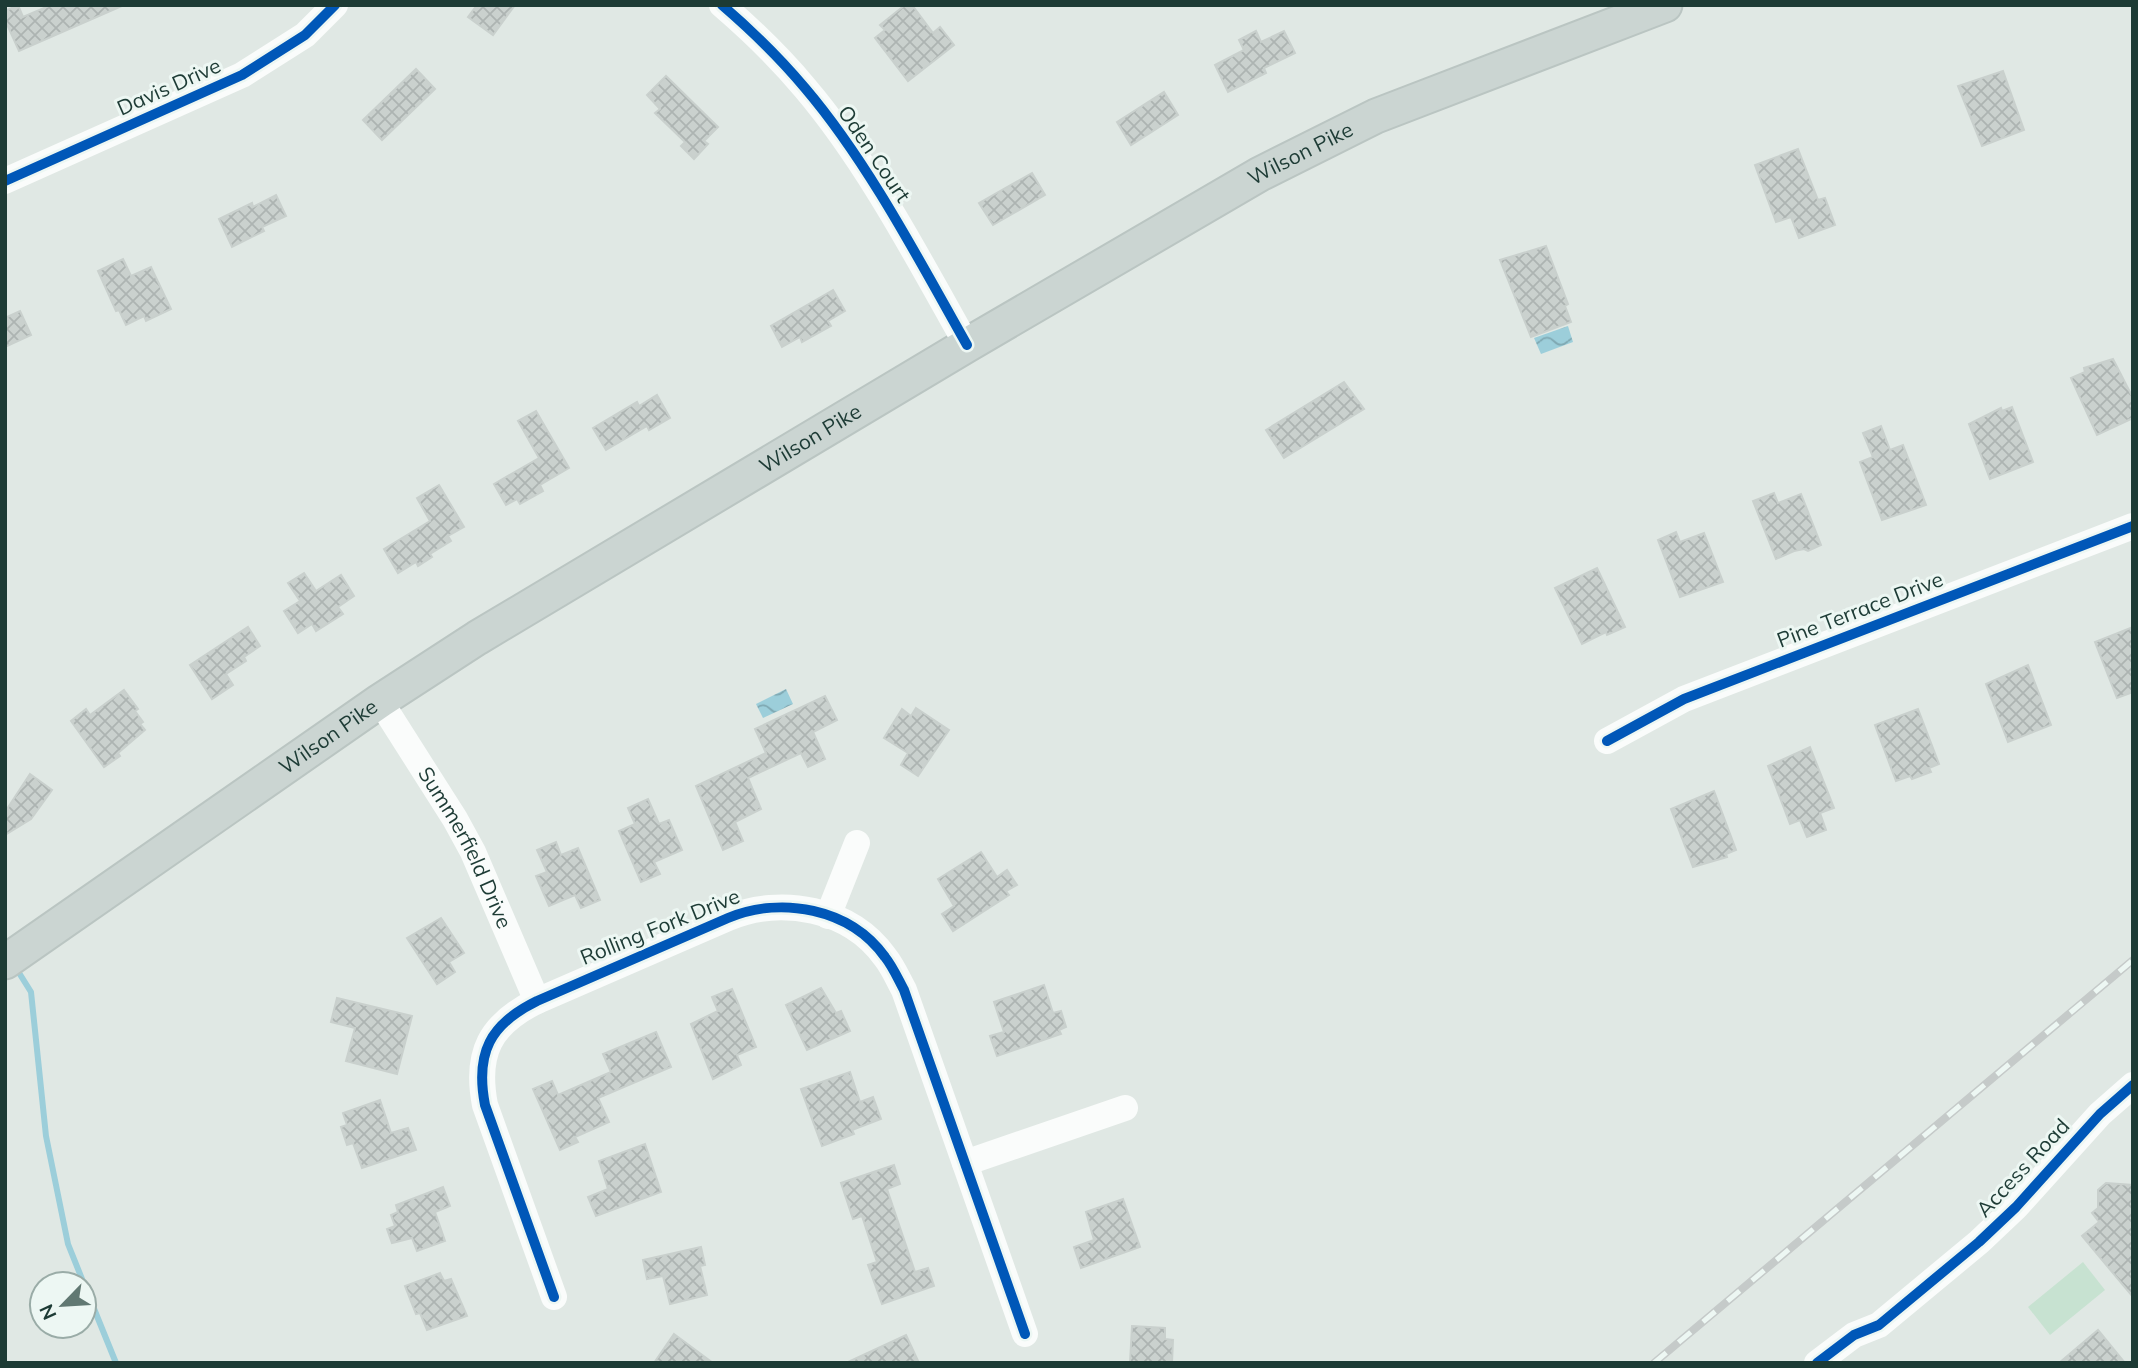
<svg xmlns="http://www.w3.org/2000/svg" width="2138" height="1368" viewBox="0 0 2138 1368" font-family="Mulish,sans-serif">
<defs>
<pattern id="water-waves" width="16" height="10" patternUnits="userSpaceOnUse" patternTransform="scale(1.75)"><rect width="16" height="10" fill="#9cceda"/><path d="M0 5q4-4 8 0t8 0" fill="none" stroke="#7fa8b2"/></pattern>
<pattern id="building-cross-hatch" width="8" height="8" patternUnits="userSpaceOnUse" patternTransform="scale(1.75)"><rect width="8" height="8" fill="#cad1ce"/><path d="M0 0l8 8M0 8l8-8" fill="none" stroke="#adb4b2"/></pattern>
</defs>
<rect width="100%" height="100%" fill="#e0e8e4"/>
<!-- grass -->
<path fill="#c7e2d1" d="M2083,1262l22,28 -55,45 -22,-28z"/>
<!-- water -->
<g fill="url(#water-waves)">
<path d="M1568,326l5,16 -32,12 -7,-16z"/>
<path d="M786,689l7,15 -30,14 -7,-14z"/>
</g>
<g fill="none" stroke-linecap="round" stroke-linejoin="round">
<!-- stream -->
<g stroke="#9cceda" stroke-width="6">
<path d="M16,968l15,24 15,144 22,108 16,40"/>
<path d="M84,1284l32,79"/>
</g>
</g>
<!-- building -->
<g fill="url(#building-cross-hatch)" stroke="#c9d0cd" stroke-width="2">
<path d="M18,5l5,12 28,-12h73l-105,46 -14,-31v-9z"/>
<path d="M477,5h38l-22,30 -25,-18z"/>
<path d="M905,5h7l21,28 7,-6 14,18 -46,36 -33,-43 10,-8 -5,-5z"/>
<path d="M1256,31l5,11 23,-11 11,22 -31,15 2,5 -38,19 -13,-27 29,-15 -5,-10z"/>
<path d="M416,69l19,20 -53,51 -19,-20z"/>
<path d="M2003,71l21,59 -42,16 -24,-60z"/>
<path d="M666,76l52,51 -14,14 4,3 -14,15 -13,-13 4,-4 -30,-29 5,-4 -13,-14z"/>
<path d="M1164,92l14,23 -47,30 -14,-23z"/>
<path d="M1798,149l20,51 7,-2 10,27 -36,13 -8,-21 -15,5 -21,-57z"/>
<path d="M1032,173l13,22 -52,30 -14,-22z"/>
<path d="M276,195l10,21 -24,11 2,4 -32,16 -13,-28 33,-16 1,4z"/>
<path d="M1546,246l22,58 -3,2 6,16 -40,15 -31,-77z"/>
<path d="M123,259l8,17 20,-9 20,42 -25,12 -2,-5 -18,9 -7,-15 -3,1 -18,-40z"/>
<path d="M833,290l12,21 -17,10 3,5 -29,16 -2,-5 -18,10 -11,-21z"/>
<path d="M20,311l11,24 -26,12v-29z"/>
<path d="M2113,359l20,39v20l-36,17 -26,-57 14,-6 -1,-4z"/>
<path d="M1344,382l20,27 -80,49 -18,-28z"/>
<path d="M657,395l13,23 -21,12 -2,-4 -41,24 -13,-22 44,-26 2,4z"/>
<path d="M2012,407l21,55 -43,17 -21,-55 32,-16 1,3z"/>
<path d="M536,411l33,57 -29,17 3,6 -23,13 -3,-5 -11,6 -12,-21 45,-26 -21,-37z"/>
<path d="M1881,426l9,24 13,-5 23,60 -44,15 -22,-58 13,-5 -10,-24z"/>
<path d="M439,485l25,42 -16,9 3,5 -21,13 2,3 -14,9 -2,-4 -18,11 -14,-24 46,-28 -13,-23z"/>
<path d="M1774,493l4,10 23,-9 20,51 -13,6 -4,-2 -10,2 -18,8 -23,-58z"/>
<path d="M1676,532l4,10 24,-9 19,49 -43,15 -22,-57z"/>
<path d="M1597,568l28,59 -18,8 -1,-3 -24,12 -27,-56z"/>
<path d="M304,573l12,18 25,-16 13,21 -16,11 5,7 -27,17 -4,-7 -14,9 -14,-22 16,-10 -12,-18z"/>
<path d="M248,627l12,19 -16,11 2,4 -20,13 7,11 -21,14 -22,-34z"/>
<path d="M2133,627v65l-16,6 -22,-56z"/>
<path d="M2028,665l23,60 -43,17 -22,-58z"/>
<path d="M124,690l14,19 -3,2 8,11 -3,2 5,6 -27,23 2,3 -16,11 -33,-46 15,-12 4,6z"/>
<path d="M825,696l12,24 -24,12 12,27 -17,8 -7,-14 -53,25 13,31 -26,13 8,19 -20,9 -27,-64 70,-33 -11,-24z"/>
<path d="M916,708l33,22 -31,46 -17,-11 7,-12 -24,-15 18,-29 9,7z"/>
<path d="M1918,709l21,55 -10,4 2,4 -19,7 -2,-3 -14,5 -21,-56z"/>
<path d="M1810,747l24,61 -14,5 6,17 -19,7 -7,-17 -10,4 -22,-58z"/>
<path d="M30,774l22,16 -21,29 -26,16v-23z"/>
<path d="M1714,791l22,59 -10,4 1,3 -34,10 -22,-58z"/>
<path d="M648,799l11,25 10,-4 13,30 -28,12 6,12 -19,8 -22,-51 16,-7 -7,-16z"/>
<path d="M556,842l5,13 17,-7 22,52 -19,8 -6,-13 -26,11 -13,-30 11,-4 -10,-22z"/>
<path d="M981,852l16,25 10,-7 10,15 -11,6 3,4 -56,36 -11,-17 12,-8 -16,-27z"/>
<path d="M441,918l23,35 -15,9 6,10 -18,12 -30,-46z"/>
<path d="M1044,985l9,28 8,-2 5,16 -7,3 2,4 -64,22 -7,-20 14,-4 -10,-30z"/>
<path d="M821,988l15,25 5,-2 9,20 -43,19 -21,-45z"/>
<path d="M732,989l24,58 -19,8 4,10 -28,14 -22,-55 27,-13 -6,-14z"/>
<path d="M337,998l75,18 -15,58 -51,-13 9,-33 -24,-6z"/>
<path d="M656,1032l15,35 -73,31 11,24 -34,15 3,5 -18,8 -27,-61 19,-8 6,14 53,-23 -8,-18z"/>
<path d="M850,1072l10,30 13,-5 8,22 -29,11 2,4 -32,12 -21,-57z"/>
<path d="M380,1100l11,33 17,-5 8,22 -54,18 -9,-25 -6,2 -6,-18 6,-2 -4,-12z"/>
<path d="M645,1144l16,48 -65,24 -8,-19 20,-8 -9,-28z"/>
<path d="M894,1165l6,19 -13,5 28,83 13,-4 6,18 -52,18 -14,-39 9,-3 -3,-9 -12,-37 -9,3 -12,-36z"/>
<path d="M2106,1183l27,2v112l-51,-61 17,-14 -7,-9 6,-5v-18z"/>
<path d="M443,1187l7,19 -15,6 10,29 -28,10 -5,-13 -20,5 -5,-14 8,-3 -4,-11 7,-3 -2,-7z"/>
<path d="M1123,1199l17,48 -59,21 -7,-21 20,-7 -8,-28z"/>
<path d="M701,1247l4,18 -5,1 7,29 -37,9 -7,-28 -16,3 -4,-19z"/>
<path d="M440,1273l4,8 7,-2 16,37 -40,14 -7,-17 -4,1 -11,-28z"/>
<path d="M1132,1326l33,2v11l8,1 -1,23h-42z"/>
<path d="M2098,1330l27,33h-66z"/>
<path d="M674,1334l39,29h-59z"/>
<path d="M906,1335l13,28h-73z"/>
</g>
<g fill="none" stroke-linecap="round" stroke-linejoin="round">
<!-- major casing -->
<g stroke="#bac5c2" stroke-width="37">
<g id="major">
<path id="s2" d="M5,962l375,-261 97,-63 490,-293 293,-171 116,-58 289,-111"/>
</g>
</g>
<!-- minor -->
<g stroke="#fafcfb" stroke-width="26">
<path d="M722,5c29,25 58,53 83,83 63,74 114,172 162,257"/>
<path d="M5,181l237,-106 63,-40 30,-30"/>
<path id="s1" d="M380,701l75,118 18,33 64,149"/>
<path d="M1607,741l77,-42 449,-173"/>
<path d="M828,916l29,-73"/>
<path d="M965,1163l160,-55"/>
<path d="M554,1297l-69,-192c-10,-52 5,-81 52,-104l191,-83c53,-22 122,-10 157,39 8,10 13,22 19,33l121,344"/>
<path d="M1817,1363l37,-28 25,-10 100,-83 37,-35 84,-93 33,-29"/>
</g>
<!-- major -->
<use href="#major" stroke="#cbd5d2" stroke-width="33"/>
<!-- rail casing -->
<g stroke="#c5cac9" stroke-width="8">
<path id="rail" d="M1654,1363l479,-403"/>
</g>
<!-- rail -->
<use href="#rail" stroke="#edf7f3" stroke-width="5" stroke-dasharray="16" stroke-linecap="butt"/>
<!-- cycleway casing -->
<g stroke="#edf7f3" stroke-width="15">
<g id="cycleway">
<path d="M722,5c29,25 58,53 83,83 63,74 114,172 162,257"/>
<path d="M5,181l237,-106 63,-40 30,-30"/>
<path d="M1607,741l77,-42 449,-173"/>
<path d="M554,1297l-69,-192c-10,-52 5,-81 52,-104l191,-83c53,-22 122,-10 157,39 8,10 13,22 19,33l121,344"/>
<path d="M1817,1363l37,-28 25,-10 100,-83 37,-35 84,-93 33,-29"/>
</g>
</g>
<!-- cycleway -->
<use href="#cycleway" stroke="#0057b8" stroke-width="10"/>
</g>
<g text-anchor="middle" stroke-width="6" stroke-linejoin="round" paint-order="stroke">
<!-- street labels -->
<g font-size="21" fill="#1d3b35" stroke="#edf7f3">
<text transform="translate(169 87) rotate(-24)" y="7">Davis Drive</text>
<text transform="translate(874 154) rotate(56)" y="7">Oden Court</text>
<text dy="7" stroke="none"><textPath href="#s2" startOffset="1528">Wilson Pike</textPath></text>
<text dy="7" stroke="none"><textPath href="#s2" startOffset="961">Wilson Pike</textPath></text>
<text transform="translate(1860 610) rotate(-21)" y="7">Pine Terrace Drive</text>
<text dy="7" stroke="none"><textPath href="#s2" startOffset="394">Wilson Pike</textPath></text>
<text dy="7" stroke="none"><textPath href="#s1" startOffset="170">Summerfield Drive</textPath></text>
<text transform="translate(660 927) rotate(-22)" y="7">Rolling Fork Drive</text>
<text transform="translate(2023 1168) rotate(-47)" y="7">Access Road</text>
</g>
</g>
<!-- border -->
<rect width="2138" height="1368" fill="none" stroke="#1d3b35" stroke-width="14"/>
<!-- north arrow -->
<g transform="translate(63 1305) rotate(245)"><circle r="33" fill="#edf7f3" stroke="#9aaca7" stroke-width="2"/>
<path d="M0-5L12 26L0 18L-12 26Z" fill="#617872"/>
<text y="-10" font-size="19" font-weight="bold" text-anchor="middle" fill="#1d3b35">N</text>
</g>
</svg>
